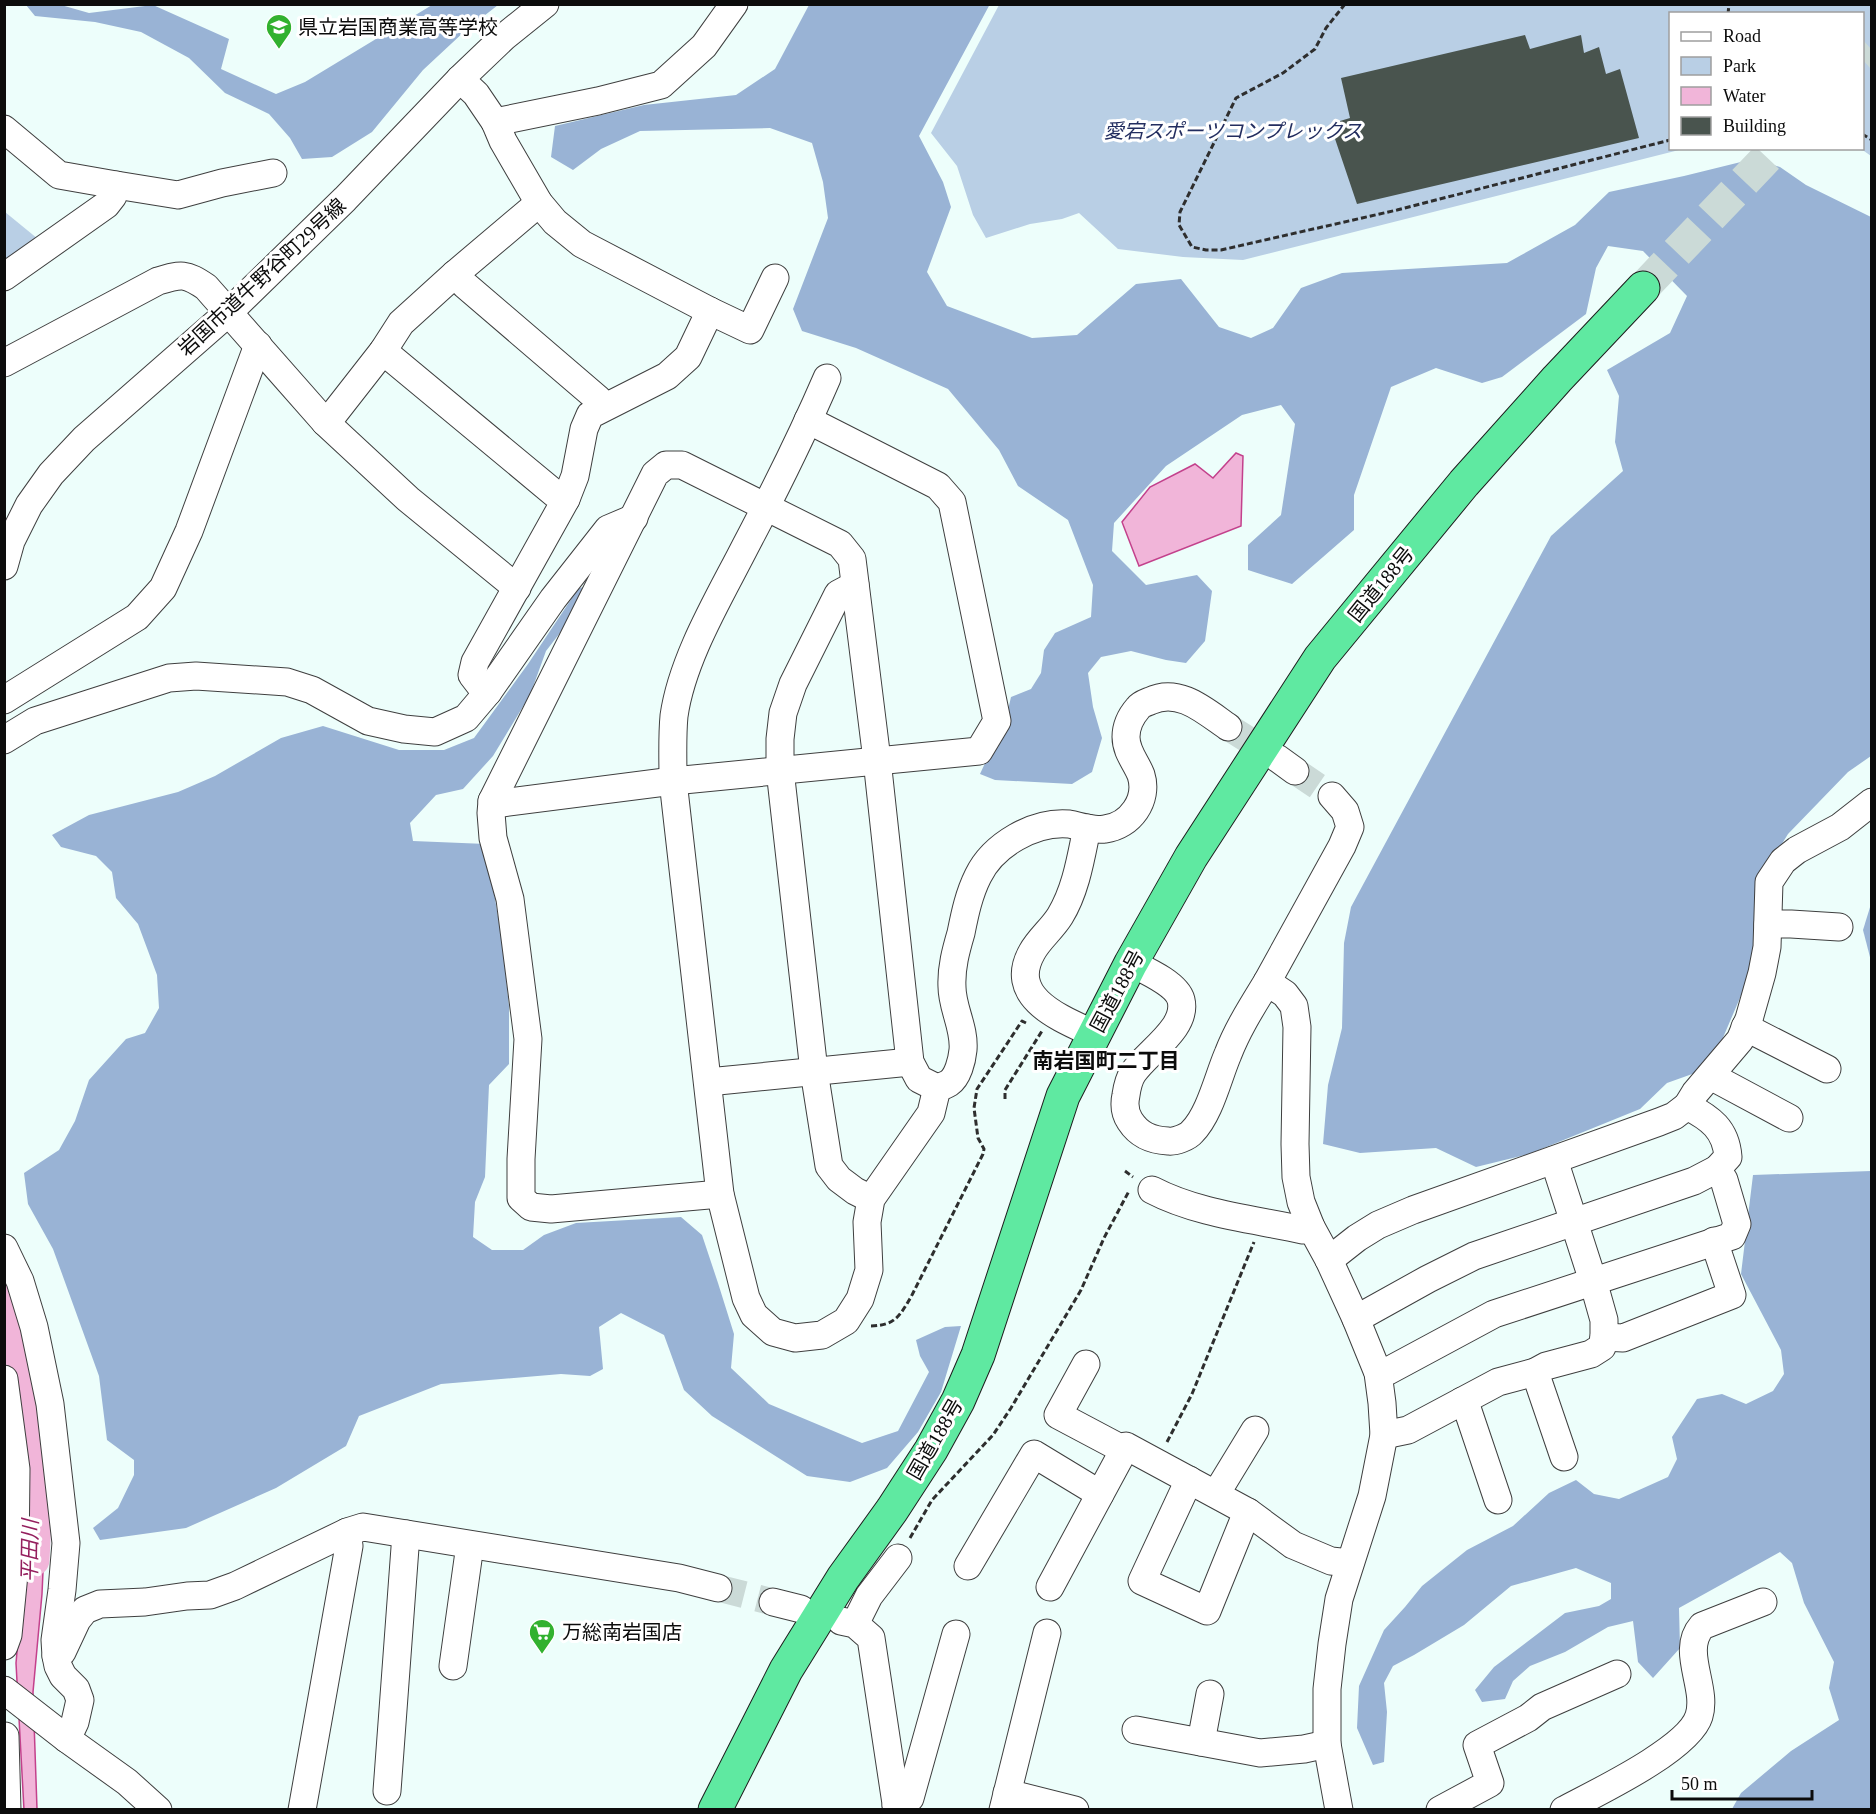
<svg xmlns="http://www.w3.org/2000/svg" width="1876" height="1814" viewBox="0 0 1876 1814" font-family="'Times New Roman','Noto Sans JP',serif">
<rect width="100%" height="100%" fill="#edfefb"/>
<!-- green -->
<g fill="#b9cfe5">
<path d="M999,5h872v151l-7,-5 -8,-2 6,-1v-134h-192v134l13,1 -440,111 -60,-3 -65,-8 -39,-36 -17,6 -32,5 -44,14 -13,-23 -16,-49 -26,-33z"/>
<path d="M5,212l33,27 -33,26z"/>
</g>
<!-- forest -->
<g fill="#99b3d5">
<path d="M990,4l-71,132 24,46 8,25 -24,65 20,34 85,32 45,-3 59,-51 45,-5 38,48 32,11 22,-10 28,-40 41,-15 165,-10 68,-38 34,-33 75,-16 69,-17 27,8 26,18 65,32v539l-23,16 -60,62 -27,44 -2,52 -11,49 -26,61 -27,33 -28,10 -27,26 -111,45 -53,13 -40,-19 -76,5 -37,-9 5,-59 14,-57 2,-85 7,-36 200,-371 72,-65 -8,-29 4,-46 -12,-26 63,-37 17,-37 -44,-45 -35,-5 -12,22 -10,46 -84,63 -20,6 -46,-15 -45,19 -37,108v35l-62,54 -44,-14v-25l33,-30 14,-91 -14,-19 -39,10 -76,51 -52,57 -2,28 34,34 51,-10 15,16 -7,50 -19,22 -20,-3 -35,-9 -30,6 -13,16 5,34 9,31 -10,34 -20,12 -77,-4 -15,-6 6,-13 22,-31v-20l3,-13 20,-8 10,-16 3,-23 11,-17 36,-16 2,-32 -25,-65 -50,-34 -19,-36 -51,-61 -92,-41 -54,-17 -9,-22 35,-91 -5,-36 -11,-39 -42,-15 -130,3 -39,18 -28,21 -22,-13 4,-31 89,-21 92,-10 39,-26 34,-64z"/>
<path d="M26,5h35l28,8 64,-8 76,34 -8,30 55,25 29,-12 127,-77h66l-32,25 -43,40 -51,62 -40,25 -30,2 -12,-21 -21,-24 -44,-21 -36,-35 -48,-26 -46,-10 -60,-6z"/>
<path d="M588,585l-5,18 -37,48 -16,44 -37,61 -30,33 -27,6 -26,28 3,18 73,3 16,97 7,65v58l-20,21 -4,92 -10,25 -2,35 19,13h31l21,-15 32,-12 105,-6 21,18 16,48 16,51 -3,34 38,36 93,39 36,-12 31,-59 -9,-16 -4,-16 29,-13 16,-1 -20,66 -23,40 -31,36 -37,14 -43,-6 -95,-60 -28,-26 -20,-55 -43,-22 -22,14 4,42 -13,7 -29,-2 -120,10 -82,32 -13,30 -70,42 -90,40 -86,12 -7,-12 25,-20 16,-33v-15l-27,-20 -8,-64 -46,-127 -25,-45 -4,-31 35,-23 16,-29 14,-41 37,-41 19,-6 14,-25 -2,-33 -19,-51 -22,-26 -4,-26 -16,-16 -35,-9 -9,-12 37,-20 89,-23 37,-16 66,-38 42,-12 76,24h45l30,-12 54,-74 50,-75z"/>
<path d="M1871,904v57l-8,-31z"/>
<path d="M1871,1171v638h-139l9,-16 50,-42 48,-31 -10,-32 5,-26 -30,-59 -12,-40 -12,-11 -101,56 1,40 -27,30 -15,-16 -5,-41 -25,6 -43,25 -35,14 -17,15 -8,18 -23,3 -7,-12 19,-23 71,-54 34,-7 12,-7v-16l-35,-15 -65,18 -47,39 -50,30 -21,11 -9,17 3,29 -3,50 -11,3 -16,-37 2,-42 25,-56 21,-23 17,-21 45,-36 46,-24 36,-33 27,-13 18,14 25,5 49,-22 9,-18 -5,-22 25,-38 25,-5 24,10 27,-13 11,-17 -3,-24 -40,-76 12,-99z"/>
</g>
<!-- water -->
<g fill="#f1b5d9" stroke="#c3418c" stroke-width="1.5">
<path d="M1236,453l7,3 -2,70 -102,40 -17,-44 28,-35 45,-23 18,14z"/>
<path d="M33,1516l12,10 -3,68 -9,98 4,117 -13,1 -8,-147 12,-134z"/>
</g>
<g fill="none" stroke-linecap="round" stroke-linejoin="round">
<!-- river -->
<path stroke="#f1b5d9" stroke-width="33" d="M4,1295c10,20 13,36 17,58 12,64 16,142 12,207"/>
</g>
<!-- building -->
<path fill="#49544e" d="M1525,35l5,14 51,-14 3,18 15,-6 7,27 14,-5 19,69 -282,66 -27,-80 20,-6 -9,-40z"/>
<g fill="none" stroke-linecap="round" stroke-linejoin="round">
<!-- minor-tunnel -->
<g stroke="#cbdad7" stroke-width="27" stroke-dasharray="27 14" stroke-linecap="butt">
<path d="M1228,727l49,31"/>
<path d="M1295,771l37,25"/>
<path d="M718,1588l55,14"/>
</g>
<!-- highway-tunnel -->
<g stroke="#cbdad7" stroke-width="33" stroke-dasharray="33 16" stroke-linecap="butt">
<path d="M1862,59l10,-9"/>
<path d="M1643,288l133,-140"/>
</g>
<!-- minor casing -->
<g stroke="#3f3f3f" stroke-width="29">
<g id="minor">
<path d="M460,79l16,15 19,28 8,19 36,62 16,19 27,22 128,67 40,19 25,-52"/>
<path d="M495,122l103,-21 63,-16 43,-39 30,-42"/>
<path d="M4,129l55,46 57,10 62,10 44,-12 51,-10"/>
<path d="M455,274l10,11 133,114 5,8"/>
<path d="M4,277l102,-72 7,-9 3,-11"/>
<path d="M383,351l171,142 12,6"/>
<path d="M4,363l154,-82c24,-7 27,-8 48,6l119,135 83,77 109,89"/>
<path d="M827,378c-25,58 -53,114 -82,169 -26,51 -63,112 -71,169 -2,21 -1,43 -1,65l47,413 26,104 8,17 19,17 22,6 27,-3 24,-14 14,-22 9,-29 -2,-48 4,-23 60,-86 6,-25"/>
<path d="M325,422l8,-7 50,-64 18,-28 54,-49 84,-71"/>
<path d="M4,566l7,-25 18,-36 22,-31 33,-35 145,-127 116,-113 115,-120 44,-42 41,-33"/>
<path d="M855,585l-17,9 -45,90 -10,29 -3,26v31l34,301 15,95 10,13 16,12 16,8"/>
<path d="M488,692l-6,-4 -10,-13 3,-13 91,-163 9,-23 9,-47 6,-14 77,-39 21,-19 22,-46"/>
<path d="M4,700l133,-83 26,-29 26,-57 69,-186"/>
<path d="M4,740l31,-19 134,-43 27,-2 91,6 25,8 56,31 36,8 31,3 31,-14 22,-26 65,-93 55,-70 26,-11"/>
<path d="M1277,758l18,13"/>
<path d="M1332,796l13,15 5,16 -8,19 -75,136 18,12 9,12 3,21 -2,117 1,33 5,25 10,25 18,33 27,59 22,54 4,30 2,32 -12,61 -33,103 -7,45 -5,45v55l12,66"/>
<path d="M492,801l10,2 171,-22 306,-30 18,-30 -45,-219 -14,-16 -130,-66"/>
<path d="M1087,828c6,1 13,2 18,1 25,-3 44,-29 36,-54 -5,-13 -15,-23 -15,-38 0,-11 5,-21 12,-29 3,-4 7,-5 12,-7 29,-14 55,10 78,26"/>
<path d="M1768,924h23l48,3"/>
<path d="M1131,963c14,7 46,21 50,37 7,28 -34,52 -48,73 -4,6 -6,15 -7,22 -2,9 -2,17 4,26 9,14 21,19 38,20 7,1 20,-4 24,-9 18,-18 26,-55 36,-78 10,-26 25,-49 39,-72"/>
<path d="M1745,1027l82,42"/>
<path d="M1713,1073l7,8 69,37"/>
<path d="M708,1082l202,-20"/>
<path d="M1152,1190c46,24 101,29 151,40l8,-3"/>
<path d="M720,1194l-169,15 -20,-2 -10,-9v-39l7,-120 -18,-140 -17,-61 -2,-25 1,-12 163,-327 11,-9h16l158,79 12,15 25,201 33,302 9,17 18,9c3,-1 9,-3 12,-5 9,-6 13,-23 14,-33 2,-22 -11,-42 -11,-63 -1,-19 4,-37 9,-54 4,-20 8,-39 17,-57 15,-31 56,-55 91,-52 6,1 12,3 18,4 -6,29 -11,62 -27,88 -8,13 -21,23 -28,36 -26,46 30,67 62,82"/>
<path d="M4,1248l16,33 14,46 16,77 16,139 -4,47 -7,50 1,16 2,10 5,10 13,13 4,11 -5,22 -8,17"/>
<path d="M1329,1260l28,-22 21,-13 35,-15 246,-88 15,-6 13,-10 8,-13 45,-53 9,-21 13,-46 5,-26 2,-65 14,-21 14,-11 43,-23 32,-25"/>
<path d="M1356,1319l72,-40 46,-23 220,-75 23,-12 11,-12c-2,-28 -18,-39 -41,-51"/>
<path d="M1604,1337l19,1 109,-43 -18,-54"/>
<path d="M1086,1364l-28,51 66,35"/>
<path d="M1535,1372l29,85"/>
<path d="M1378,1373l10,-2 106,-57 238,-78 5,-12 -13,-44 -7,-11"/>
<path d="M4,1379l12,90 -1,95 -7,71 -4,11"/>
<path d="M1462,1401l5,7 31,92"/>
<path d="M1384,1435l24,-5 90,-48 37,-10 11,-6 45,-12 11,-7 2,-10v-17l-11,-39 -39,-121"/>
<path d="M1189,1480l-47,101 65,30 36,-89 5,-10"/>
<path d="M1216,1494l39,-64"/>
<path d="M968,1566l66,-112 66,40"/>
<path d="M1050,1587l76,-141 122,66 45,33 38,16 19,2"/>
<path d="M773,1602l28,7"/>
<path d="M841,1621l14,3 16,14 26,172"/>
<path d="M855,1624l14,-28 29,-38"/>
<path d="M56,1656l6,-4 15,-32 8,-10 15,-6 45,-2 42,-6 23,-1 25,-9 112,-54 16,-5 316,51 39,10"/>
<path d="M453,1666l17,-121"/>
<path d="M4,1690l63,49 60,43 31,28"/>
<path d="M1136,1730l124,23 44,-4 23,-5"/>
<path d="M5,1736l2,74"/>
<path d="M1201,1742l9,-48"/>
<path d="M387,1791l19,-257"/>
<path d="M1007,1793l68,17"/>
<path d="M896,1806l14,-8 46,-164"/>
<path d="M302,1810l47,-264 -2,-14"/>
<path d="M1003,1810l44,-177"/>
<path d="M1440,1810l50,-27 -13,-38 51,-27 14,-11 75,-33"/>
<path d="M1564,1810c32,-17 125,-61 135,-94 9,-29 -19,-65 3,-90l61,-24"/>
</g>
</g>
<!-- highway casing -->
<g stroke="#1d1d1d" stroke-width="35">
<path id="highway" d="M715,1810l71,-140 57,-92 49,-68 39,-60 27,-49 20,-46 85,-259 68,-133 60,-106 129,-199 144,-175 93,-104 86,-91"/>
</g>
<!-- path -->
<g stroke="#2e2e2e" stroke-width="3" stroke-dasharray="6 3" stroke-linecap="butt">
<path d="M1345,4l-19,24 -11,21 -32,24 -47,25 -56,114 -1,13 13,22 14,3h15l176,-40 273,-70"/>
<path d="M1728,14l1,-10"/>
<path d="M1862,134l10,6"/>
<path d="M1005,1099v-9l37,-59"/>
<path d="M1125,1171l8,6"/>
<path d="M871,1326c24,-1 28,-9 40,-29l72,-143 1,-5 -6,-11 -4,-30 3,-19 45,-68 6,3"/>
<path d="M1167,1442l25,-48 62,-152"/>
<path d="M910,1538l22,-38 61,-65 18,-27 70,-118 23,-52 25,-47"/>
</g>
<!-- minor -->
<use href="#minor" stroke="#fff" stroke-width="27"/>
<!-- highway -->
<use href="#highway" stroke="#5fe9a1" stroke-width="33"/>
</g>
<!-- icons -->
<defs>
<g id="school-pin" transform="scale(1.35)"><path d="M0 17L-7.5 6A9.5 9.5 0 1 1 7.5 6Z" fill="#32b12f" stroke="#fff"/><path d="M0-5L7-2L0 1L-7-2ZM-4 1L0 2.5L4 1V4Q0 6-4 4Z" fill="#fff"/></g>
<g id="supermarket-pin" transform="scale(1.35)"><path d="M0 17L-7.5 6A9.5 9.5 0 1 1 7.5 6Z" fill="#32b12f" stroke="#fff"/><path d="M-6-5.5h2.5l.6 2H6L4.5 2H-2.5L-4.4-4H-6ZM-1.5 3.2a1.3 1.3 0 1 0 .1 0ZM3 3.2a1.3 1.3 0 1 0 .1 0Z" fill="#fff"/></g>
</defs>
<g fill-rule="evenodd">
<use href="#school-pin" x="279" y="27"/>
<use href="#supermarket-pin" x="542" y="1632"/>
</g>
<g text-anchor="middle" stroke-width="6" stroke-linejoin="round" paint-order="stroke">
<!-- poi labels -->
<g font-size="20" fill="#0c0c0c" stroke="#fff" text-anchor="start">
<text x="298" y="34">県立岩国商業高等学校</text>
<text x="562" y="1639">万総南岩国店</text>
</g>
<!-- park labels -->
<g font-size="20" font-style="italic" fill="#222d5f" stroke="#fff">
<text x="1233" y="138">愛宕スポーツコンプレックス</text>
</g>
<!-- street labels -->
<g font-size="20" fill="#0c0c0c" stroke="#fff">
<text transform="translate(262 277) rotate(-43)" y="7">岩国市道牛野谷町29号線</text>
<text transform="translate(1381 584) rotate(-51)" y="7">国道188号</text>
<text transform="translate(1117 991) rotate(-62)" y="7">国道188号</text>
<text transform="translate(935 1439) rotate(-60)" y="7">国道188号</text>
</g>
<!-- neighbourhood labels -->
<g font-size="21" font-weight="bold" fill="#0c0c0c" stroke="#fff">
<text x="1106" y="1068">南岩国町二丁目</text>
</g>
<!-- water labels -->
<g font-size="21" font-style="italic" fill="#941f5e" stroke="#fff">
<text transform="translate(30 1551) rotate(-89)" y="7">平田川</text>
</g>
</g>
<!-- border -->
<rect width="1876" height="1814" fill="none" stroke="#0c0c0c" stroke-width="12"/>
<!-- legend -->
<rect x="1669" y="12" width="195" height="138" fill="#ffffff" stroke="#9e9e9e" stroke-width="1.5"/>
<rect x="1681" y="32" width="30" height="9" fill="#ffffff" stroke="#9e9e9e" stroke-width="1.5"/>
<text x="1723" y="42" font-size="18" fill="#0c0c0c">Road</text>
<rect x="1681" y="57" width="30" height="18" fill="#b9cfe5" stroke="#9e9e9e" stroke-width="1.5"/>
<text x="1723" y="72" font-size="18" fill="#0c0c0c">Park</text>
<rect x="1681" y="87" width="30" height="18" fill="#f1b5d9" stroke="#9e9e9e" stroke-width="1.5"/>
<text x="1723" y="102" font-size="18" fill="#0c0c0c">Water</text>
<rect x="1681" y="117" width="30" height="18" fill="#49544e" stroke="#9e9e9e" stroke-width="1.5"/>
<text x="1723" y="132" font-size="18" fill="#0c0c0c">Building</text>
<!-- scale -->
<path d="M1672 1790v9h140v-9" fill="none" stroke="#0c0c0c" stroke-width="3"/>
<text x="1681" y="1790" font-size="18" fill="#0c0c0c" stroke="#ffffff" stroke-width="4.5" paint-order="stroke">50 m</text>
</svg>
